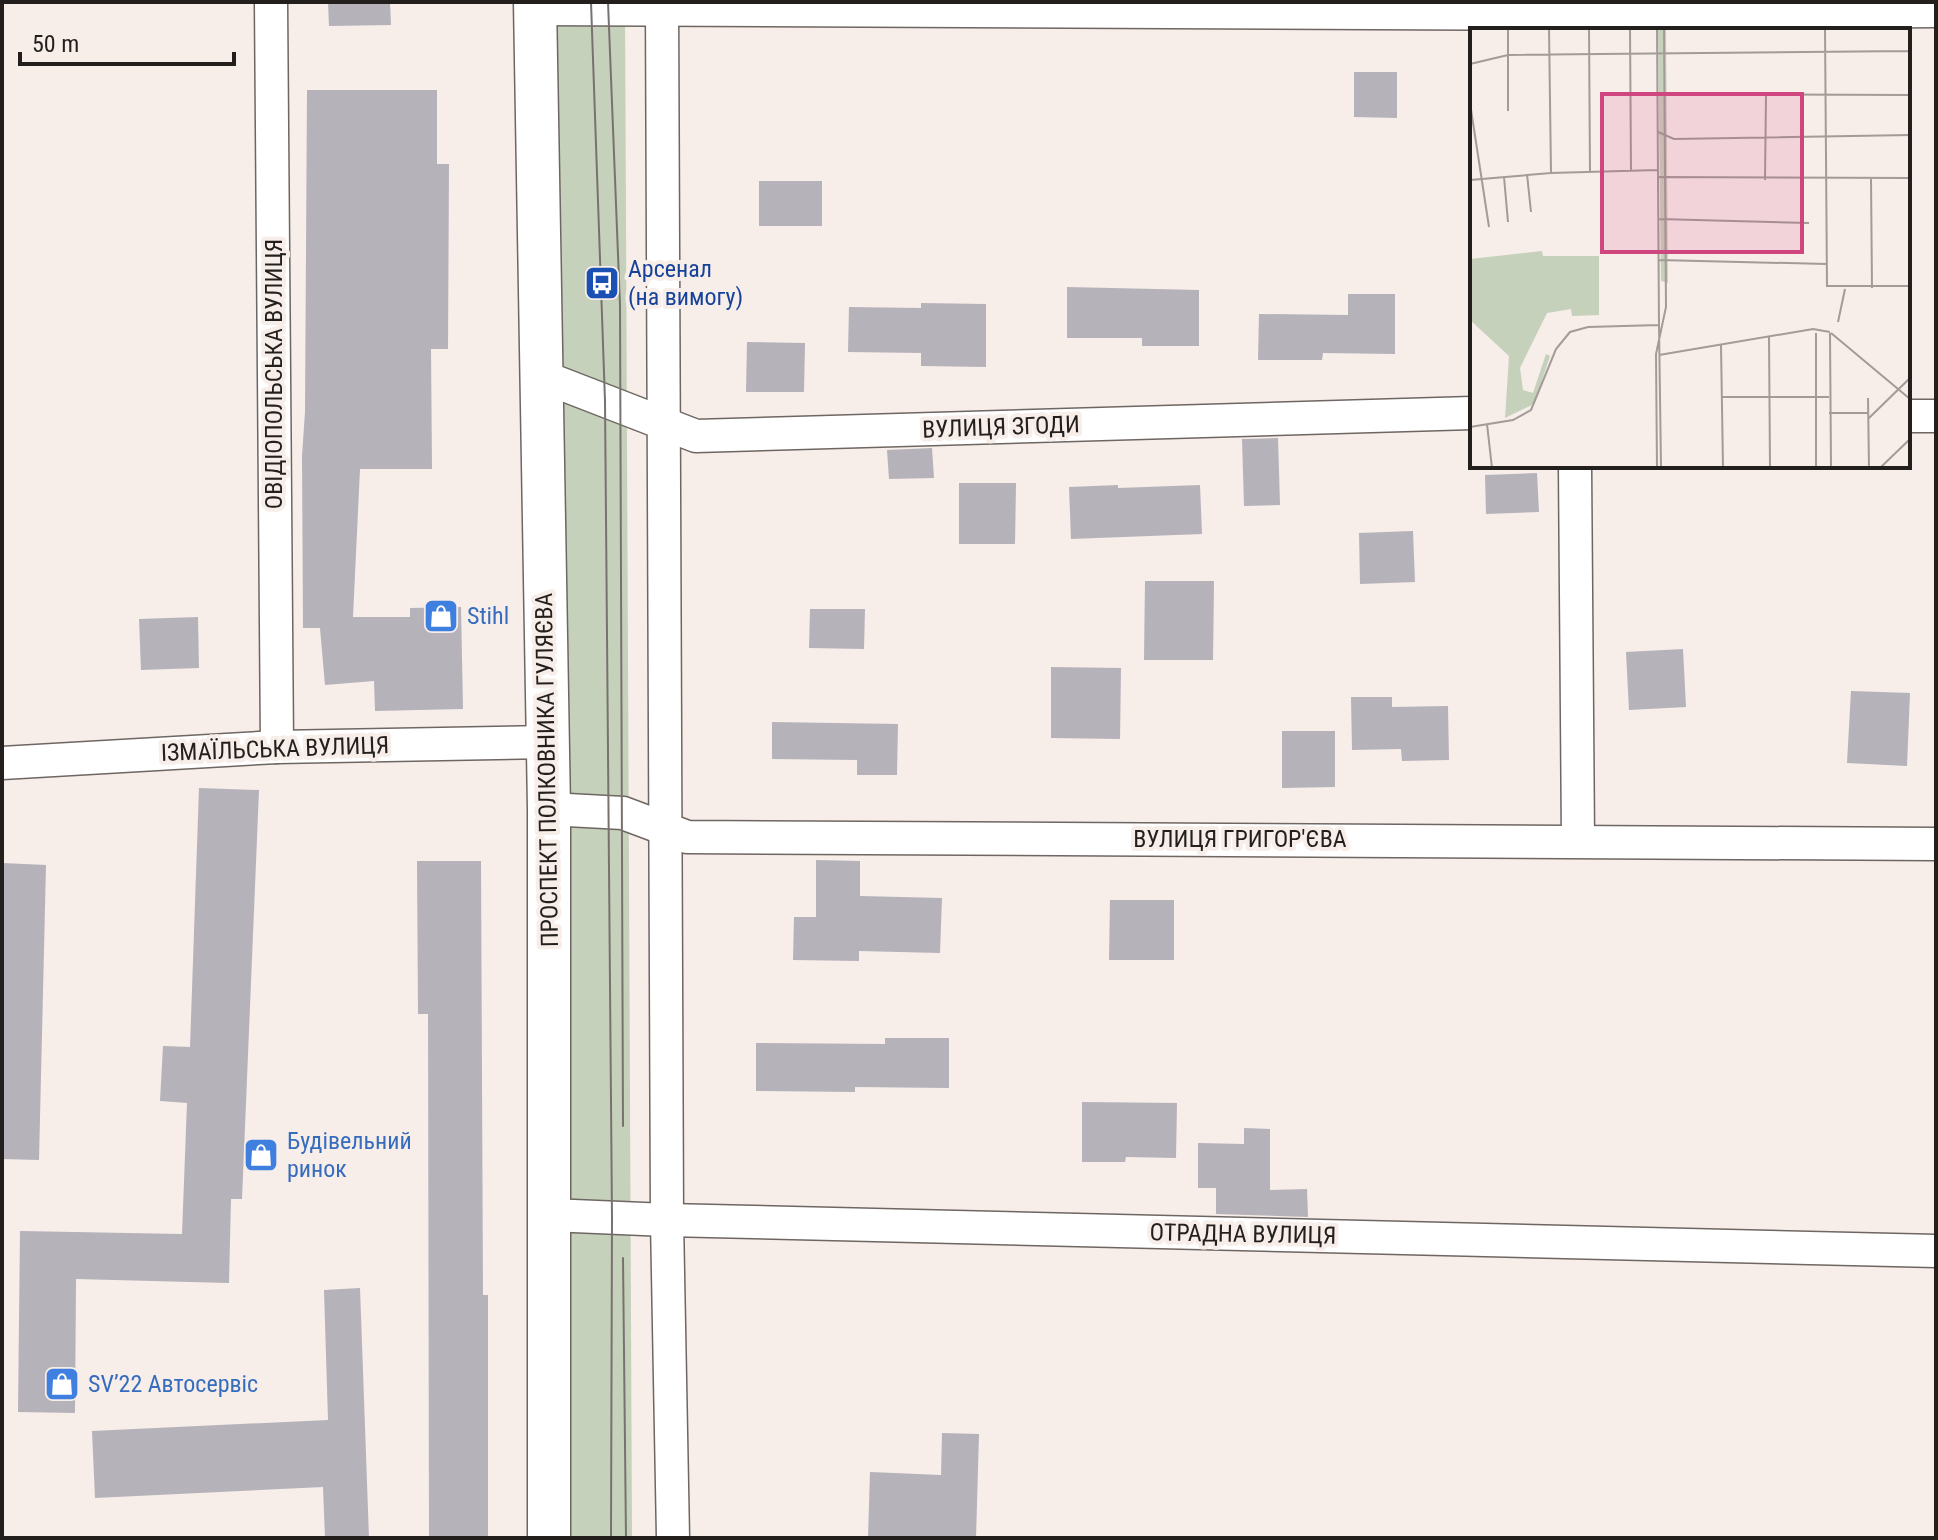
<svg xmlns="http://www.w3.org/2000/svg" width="1938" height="1540" viewBox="0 0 1938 1540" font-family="'Roboto Condensed',sans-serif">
<rect width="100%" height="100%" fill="#f7ede9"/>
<!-- green -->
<path fill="#c6d1bb" d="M551,2h74l7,1536h-66z"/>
<!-- building -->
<g fill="#b5b2ba">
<path d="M328,2h62l1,23 -62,1z"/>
<path d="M1354,72h43v46l-43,-1z"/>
<path d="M307,90h130v74h12l-1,185h-17l1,120h-72l-7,148h57v-9l51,-1 2,102 -88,2 -1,-30 -49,4 -5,-57h-17l-1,-172 3,-44z"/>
<rect x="759" y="181" width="63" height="45"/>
<path d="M1067,287l132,3v56h-57v-8h-75z"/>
<path d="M1348,294h47v60l-72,-1 -1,7h-64l1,-46 89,1z"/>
<path d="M921,303l65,1v63l-65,-1v-13l-73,-1 1,-45 72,1z"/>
<path d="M747,342l58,1 -1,49h-58z"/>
<path d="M1278,438l2,67 -36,1 -2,-67z"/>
<path d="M932,448l2,30 -45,1 -2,-29z"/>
<path d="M1537,473l2,39 -53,2 -1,-39z"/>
<path d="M959,483h57l-1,61h-56z"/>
<path d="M1118,485v3l82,-3 2,49 -131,5 -2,-52z"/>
<path d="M1413,531l2,51 -55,2 -1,-51z"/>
<path d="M1145,581h69l-1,79h-69z"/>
<path d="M810,609h55l-1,40 -55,-1z"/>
<path d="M198,617l1,51 -58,2 -2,-51z"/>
<path d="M1683,649l3,58 -57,3 -3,-58z"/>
<path d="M1051,667l70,1 -1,71 -69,-1z"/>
<path d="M1851,691l59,2 -3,73 -60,-3z"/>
<path d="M1351,697h41v10l56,-1 1,54 -47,1 -1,-12 -49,1z"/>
<path d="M772,722l126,2 -1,51h-40v-15l-85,-1z"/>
<path d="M1282,731h53v56l-53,1z"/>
<path d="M199,788l60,2 -17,409h-11l-2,84 -153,-4 -1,134 -57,-1 2,-181 162,3 5,-131 -27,-2 3,-55 27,1z"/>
<path d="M816,860l44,1v35l82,2 -2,55 -81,-2v10l-66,-1 1,-43h22z"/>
<path d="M417,861h64l2,434h5v243h-59l-1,-524h-10z"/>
<path d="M2,863l44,2 -7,295 -37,-1z"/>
<path d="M1110,900h64v60h-65z"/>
<path d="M885,1038h64v50l-94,-1v5l-99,-1v-48l129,1z"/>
<path d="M1082,1102l95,1 -1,55 -50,-1 -1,5h-43z"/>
<path d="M1244,1128l26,1v61l37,-1 1,28 -92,-3v-26h-18v-45l46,1z"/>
<path d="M360,1288l9,250h-44l-2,-51 -228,11 -3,-67 236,-11 -4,-130z"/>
<path d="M942,1433l37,1 -3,104h-108l2,-66 71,3z"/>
</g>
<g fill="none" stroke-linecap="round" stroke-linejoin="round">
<!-- minor casing -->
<g stroke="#6e6662" stroke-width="35">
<g id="minor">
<path d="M271,2l6,745"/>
<path d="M662,2l5,1218 6,318"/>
<path d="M535,9l1052,5 349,-3"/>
<path d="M541,376l155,60 776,-23"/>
<path d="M1908,416h28"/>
<path d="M1575,466l3,375"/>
<path d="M2,763l275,-16 271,-5"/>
<path d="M549,809l74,4 64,24 1249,7"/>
<path d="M550,1215l117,5 1269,31"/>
</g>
</g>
<!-- major casing -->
<g stroke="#6e6662" stroke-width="45">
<path id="major" d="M535,2l14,807v729"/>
</g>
<!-- minor -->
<use href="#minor" stroke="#fff" stroke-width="32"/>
<!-- major -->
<use href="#major" stroke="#fff" stroke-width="42"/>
<!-- tram -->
<g stroke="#78726f" stroke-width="2">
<path d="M591,2l14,399 7,817 -1,320"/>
<path d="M608,2l12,303 3,821"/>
<path d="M623,1258l3,280"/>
</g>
</g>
<!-- icons -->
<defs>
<g id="bus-square" transform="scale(1.8)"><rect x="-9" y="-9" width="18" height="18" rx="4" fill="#1a4fb4" stroke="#f7ede9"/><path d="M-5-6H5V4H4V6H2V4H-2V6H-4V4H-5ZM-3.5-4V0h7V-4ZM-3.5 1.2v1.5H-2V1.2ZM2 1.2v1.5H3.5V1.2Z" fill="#fff"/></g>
<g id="shop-square" transform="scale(1.8)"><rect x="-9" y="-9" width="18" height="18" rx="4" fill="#3f7fe0" stroke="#f7ede9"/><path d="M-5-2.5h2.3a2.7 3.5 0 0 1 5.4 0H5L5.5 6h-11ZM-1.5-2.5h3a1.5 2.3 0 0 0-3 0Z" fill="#fff"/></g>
</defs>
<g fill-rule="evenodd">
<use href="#bus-square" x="602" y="283"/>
<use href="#shop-square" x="441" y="616"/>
<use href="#shop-square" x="261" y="1155"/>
<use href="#shop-square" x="62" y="1384"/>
</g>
<g text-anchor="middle" stroke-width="8" stroke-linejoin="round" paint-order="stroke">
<!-- transit labels -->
<g font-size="24" fill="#164399" stroke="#f7ede9" text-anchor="start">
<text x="628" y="277">Арсенал<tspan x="628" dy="28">(на вимогу)</tspan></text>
</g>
<!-- street labels -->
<g font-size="24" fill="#221f1d" stroke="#f7ede9">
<text transform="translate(274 374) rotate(-90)" y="8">ОВІДІОПОЛЬСЬКА ВУЛИЦЯ</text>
<text transform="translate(1001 427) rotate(-2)" y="8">ВУЛИЦЯ ЗГОДИ</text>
<text transform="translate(275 749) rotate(-2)" y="8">ІЗМАЇЛЬСЬКА ВУЛИЦЯ</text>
<text transform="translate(547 770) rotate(-91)" y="8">ПРОСПЕКТ ПОЛКОВНИКА ГУЛЯЄВА</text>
<text x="1240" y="847">ВУЛИЦЯ ГРИГОР'ЄВА</text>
<text transform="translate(1243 1234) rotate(1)" y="8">ОТРАДНА ВУЛИЦЯ</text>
</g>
<!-- shop labels -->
<g font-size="24" fill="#366cbe" stroke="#f7ede9" text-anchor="start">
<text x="467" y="624">Stihl</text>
<text x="287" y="1149">Будівельний<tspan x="287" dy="28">ринок</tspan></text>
<text x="88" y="1392">SV’22 Автосервіс</text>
</g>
</g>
<!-- overview -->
<g transform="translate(1470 28)">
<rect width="440" height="440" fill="#f7ede9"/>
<path d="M188,0h8l2,255 -7,-2zM72,223l1,5h56v59l-27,1 -1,-7 -24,4 -27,55 3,22 10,3 13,-39 4,2 -16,48 -29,14 4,-62 -39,-36v-61z" fill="#c6d1bb"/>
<path fill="none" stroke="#a29b97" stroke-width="2" d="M79,0l2,145 107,-3M119,0l1,145M160,0l1,143M355,0l2,258h83M439,0l1,40M0,36l38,-9 402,-4M187,66l253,1M0,75l19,124M38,83v-83M188,104l16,7 236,-4M57,146l4,38M34,149l4,45M189,149l251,1M401,151l1,109M0,152l81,-7M295,152l1,-85M189,191l150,4M189,232l168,4M368,294l7,-33M189,297l2,143M346,305v135M360,305l1,135M361,305l79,66M299,308l1,132M251,317l2,123M189,327l154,-26 17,3M252,369h107M398,370l1,70M359,385h39M399,390l41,-40M17,396l5,44M0,399l43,-7 18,-10 25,-61 14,-17 18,-5 71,-2 -2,-297M187,440l-1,-114 10,-47 -2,-279M410,440l30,-29"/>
<path fill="#cf457d" fill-opacity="0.15" stroke="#cf457d" stroke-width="4" d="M132,66h200v158h-200z"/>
<rect width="440" height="440" fill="none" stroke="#221f1d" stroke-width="4"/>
</g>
<!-- border -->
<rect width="1938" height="1540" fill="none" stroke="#221f1d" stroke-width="8"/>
<!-- scale -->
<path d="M20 52v12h214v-12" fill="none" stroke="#221f1d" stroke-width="4"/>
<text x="32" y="52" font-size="24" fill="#221f1d" stroke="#f7ede9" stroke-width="6" paint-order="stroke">50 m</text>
</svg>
